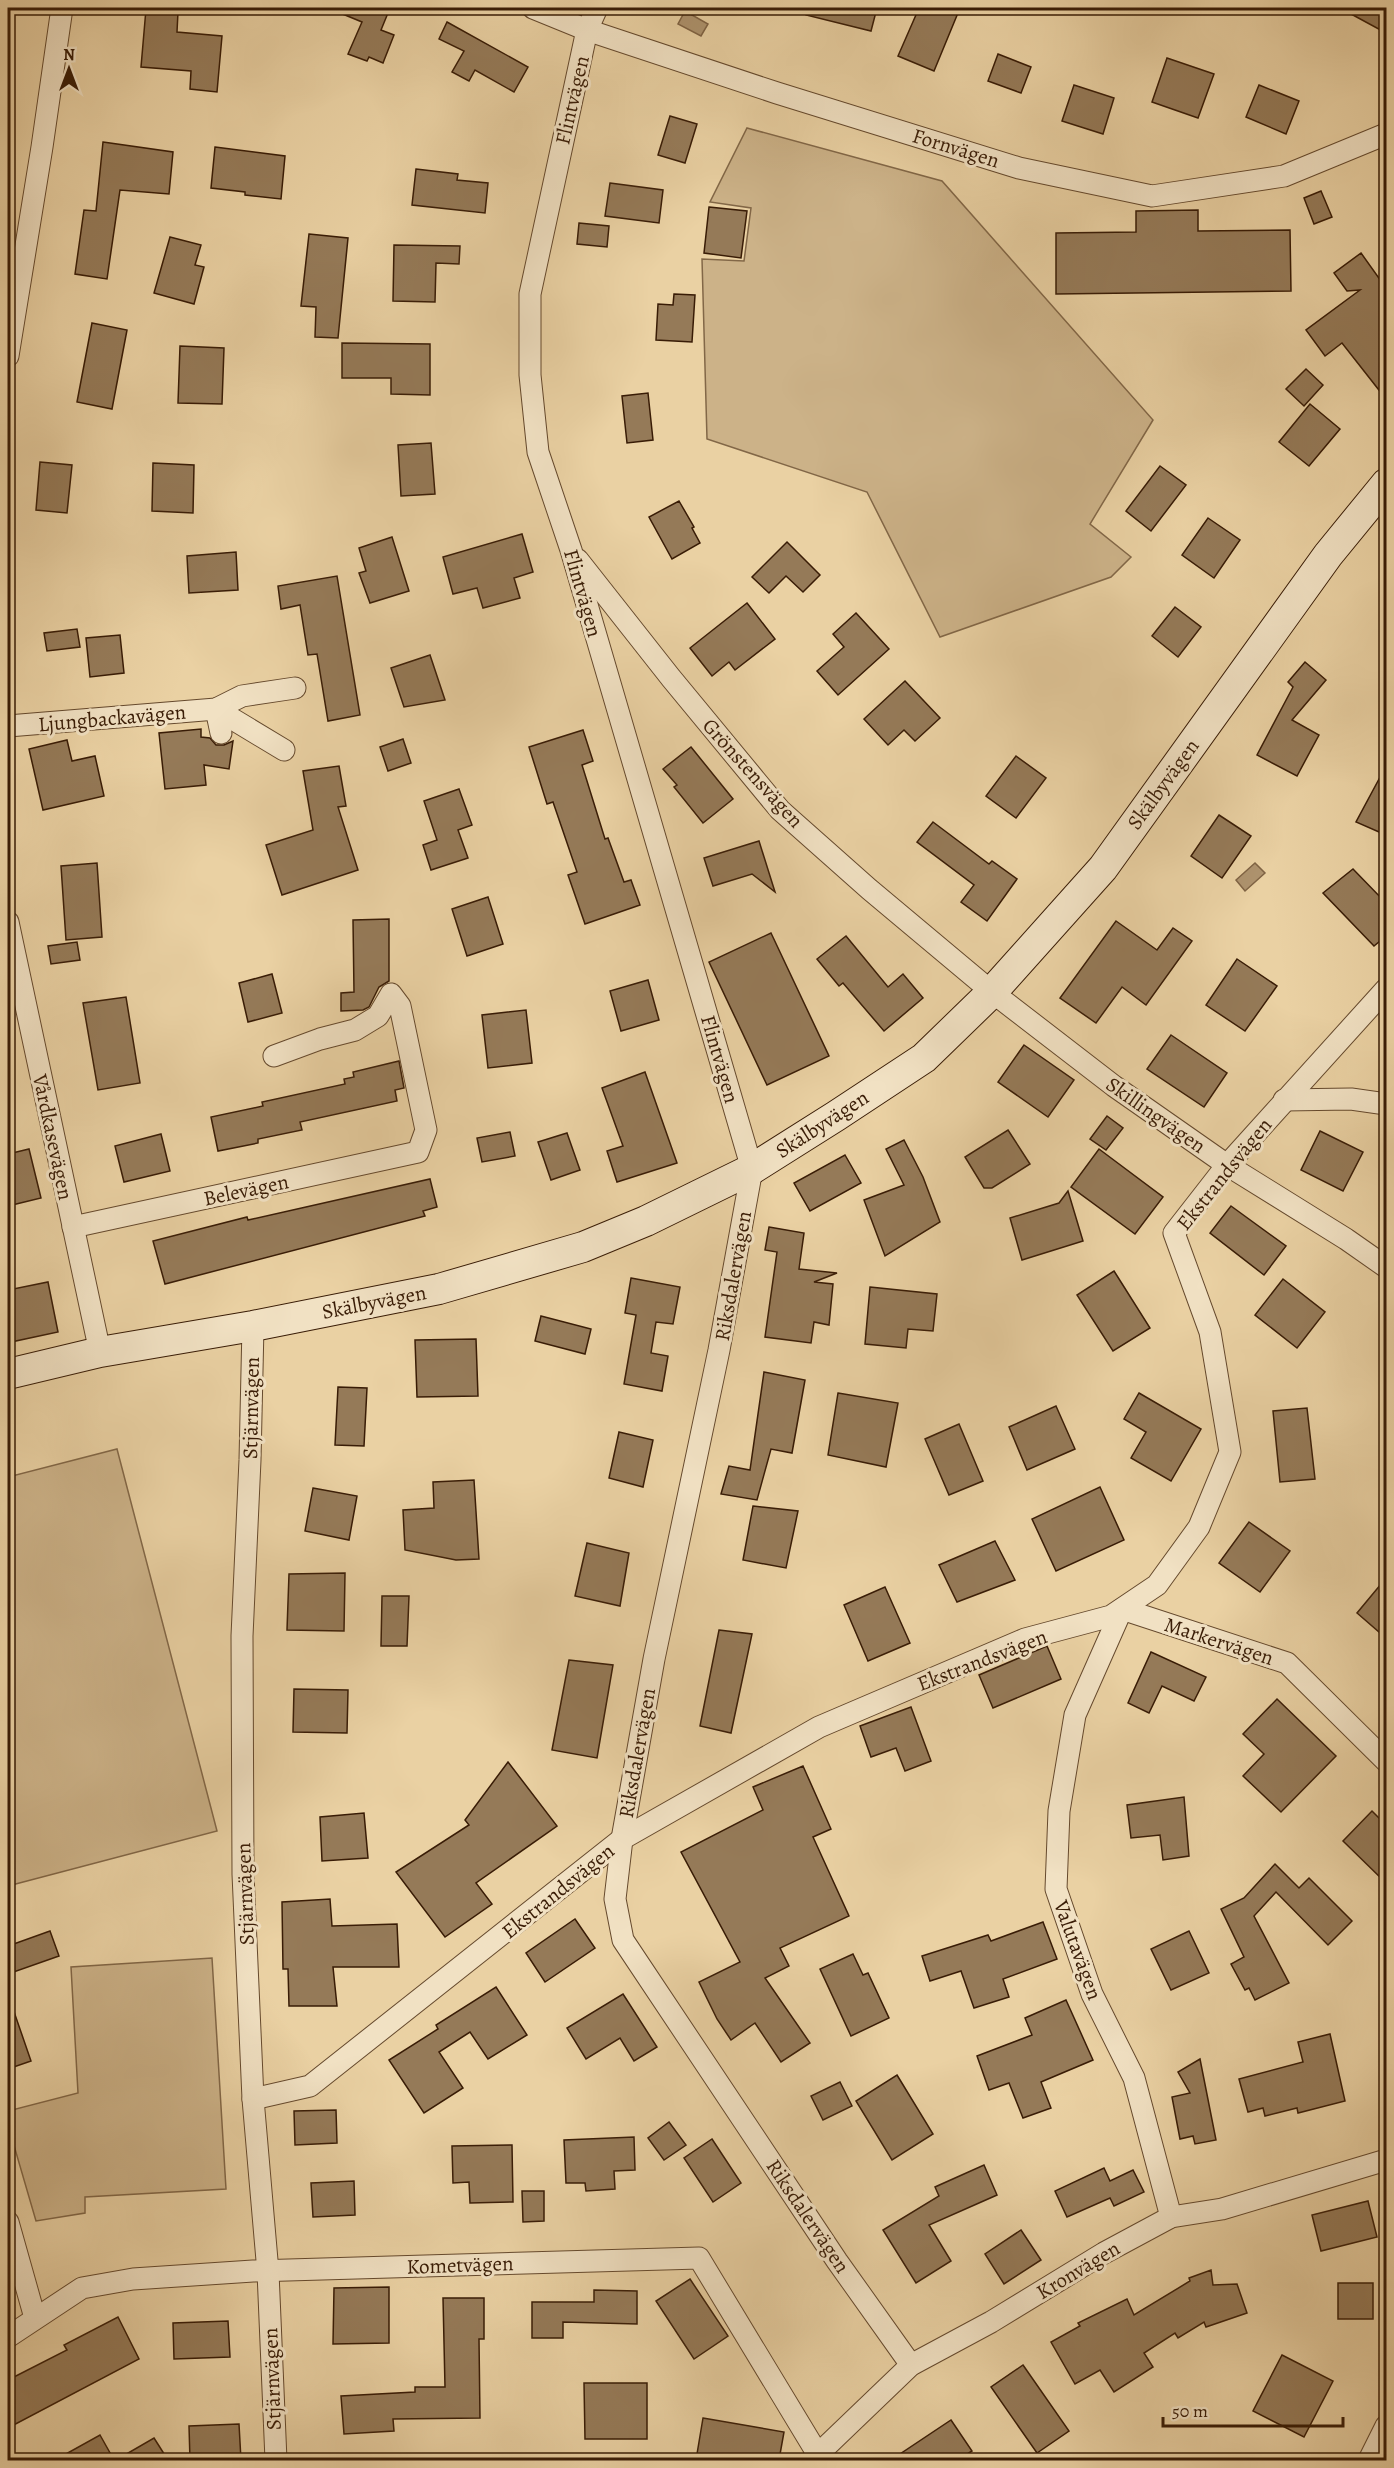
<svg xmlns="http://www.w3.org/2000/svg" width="1394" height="2468" viewBox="0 0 1394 2468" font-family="Alegreya,serif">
<rect width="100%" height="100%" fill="#ead1a3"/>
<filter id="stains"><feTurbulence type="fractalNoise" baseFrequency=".00333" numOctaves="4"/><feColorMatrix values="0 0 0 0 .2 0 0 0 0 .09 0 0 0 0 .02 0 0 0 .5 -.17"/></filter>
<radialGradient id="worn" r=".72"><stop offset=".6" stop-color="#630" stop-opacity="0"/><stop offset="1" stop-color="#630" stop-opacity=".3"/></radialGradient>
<!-- green -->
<g fill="#ccb288" stroke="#826747" stroke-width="1.5">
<path d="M747,128l195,53 211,239 -63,104 41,33 -20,20 -171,60 -73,-145 -160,-53 -5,-180 42,2 7,-53 -41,-6z"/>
<path d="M117,1449l100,382 -209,55v-409z"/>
<path d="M212,1958l14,231 -141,8v16l-49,8 -28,-96v-14l70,-18 -7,-126z"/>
</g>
<!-- water -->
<g fill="#ae936e" stroke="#7f6344" stroke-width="1.5">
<path d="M685,11l23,13 -7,12 -23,-12z"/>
<path d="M1255,863l10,10 -20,18 -9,-11z"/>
</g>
<!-- building -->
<g fill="#957a58" stroke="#391c06" stroke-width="1.5">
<path d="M328,8h62l-9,22 13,5 -11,28 -14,-6 -2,4 -19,-7 14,-32z"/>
<path d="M806,8h71l-6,23 -65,-16z"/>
<path d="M919,8h41l-26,63 -36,-15z"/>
<path d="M1340,8h46v25z"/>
<path d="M146,9l32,3 -1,20 45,4 -5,56 -27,-3 1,-18 -50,-4z"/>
<path d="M447,22l81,45 -14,25 -39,-22 -6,11 -17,-9 12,-21 -25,-12z"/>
<path d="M998,54l33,13 -10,26 -33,-12z"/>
<path d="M1167,58l47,16 -16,44 -46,-16z"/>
<path d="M1074,85l40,13 -11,36 -41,-13z"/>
<path d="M1259,85l40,16 -13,33 -40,-17z"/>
<path d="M670,116l27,8 -12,39 -27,-8z"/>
<path d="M103,142l70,10 -4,42 -49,-4 -13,89 -32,-5 9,-64 12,1z"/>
<path d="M215,147l70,9 -4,43 -36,-4v-3l-34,-4z"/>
<path d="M416,169l42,5 -1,6 31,3 -3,30 -73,-8z"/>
<path d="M610,183l53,7 -4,33 -54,-7z"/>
<path d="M1321,191l11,26 -18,7 -10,-26z"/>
<path d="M709,207l38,4 -6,47 -37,-5z"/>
<path d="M1198,210v21l92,-1 1,61 -235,3v-61l80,-1v-21z"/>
<path d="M579,223l30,3 -2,21 -30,-3z"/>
<path d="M309,234l39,4 -10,100 -23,-1 1,-30 -15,-1z"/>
<path d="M170,237l31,8 -6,20 9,2 -10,37 -40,-11z"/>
<path d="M394,245l66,1 -1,18 -23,-1 -1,39 -42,-1z"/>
<path d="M1361,253l25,35v111l-44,-56 -17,13 -19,-26 54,-40 -13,1 -13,-18z"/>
<path d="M674,294l21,1 -3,47 -36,-2 2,-36 15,1z"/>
<path d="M92,323l35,7 -15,79 -35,-7z"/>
<path d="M342,343l88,1v51l-39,-1v-16h-49z"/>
<path d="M180,346l44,2 -2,56 -44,-1z"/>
<path d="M1306,369l17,16 -19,21 -18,-17z"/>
<path d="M648,393l5,47 -26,3 -5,-47z"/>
<path d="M1310,404l30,25 -31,37 -30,-24z"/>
<path d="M431,443l4,51 -34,2 -3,-51z"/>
<path d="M40,462l32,3 -5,48 -31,-3z"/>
<path d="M153,463l41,2 -1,48 -41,-2z"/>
<path d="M1160,466l26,19 -35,46 -25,-20z"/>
<path d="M679,501l15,26 -2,1 8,15 -28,16 -23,-42z"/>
<path d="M1208,518l32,22 -26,38 -32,-23z"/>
<path d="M522,534l11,38 -19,6 6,20 -37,10 -6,-20 -24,6 -10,-37z"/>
<path d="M392,537l17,54 -39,12 -11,-30 7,-2 -7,-23z"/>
<path d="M787,542l33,33 -17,17 -17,-16 -17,17 -17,-16z"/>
<path d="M236,552l2,38 -49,3 -2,-37z"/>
<path d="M337,576l23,139 -32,6 -11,-67 -9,1 -8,-50 -19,4 -3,-23z"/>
<path d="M747,603l28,36 -40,31 -6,-8 -17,14 -22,-28z"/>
<path d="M1175,607l26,20 -23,30 -26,-21z"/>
<path d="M856,613l33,36 -51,46 -21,-24 27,-24 -11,-13z"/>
<path d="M77,629l3,18 -33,4 -3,-18z"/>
<path d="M120,635l4,38 -34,4 -4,-39z"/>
<path d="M430,655l15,45 -41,7 -13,-39z"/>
<path d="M1305,662l21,18 -34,40 27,15 -22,41 -40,-21 36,-68 -5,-5z"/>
<path d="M905,681l35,37 -25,23 -11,-11 -16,15 -24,-26z"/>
<path d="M201,729v8l9,1 6,7h8l9,-4 -4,28 -25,-4 2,20 -41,4 -6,-56z"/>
<path d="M583,730l10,31 -11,4 23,74 3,-1 16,44 7,-2 9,25 -55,19 -17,-49 9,-3 -24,-70 -6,2 -18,-57z"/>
<path d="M403,739l8,24 -23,8 -8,-24z"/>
<path d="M67,740l5,21 23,-5 9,40 -61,14 -14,-61z"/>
<path d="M691,747l42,52 -30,24 -29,-36 3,-2 -14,-16z"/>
<path d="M1016,756l30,22 -30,40 -30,-22z"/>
<path d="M339,766l7,40 -8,1 20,63 -76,25 -16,-50 47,-15 -10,-59z"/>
<path d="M1386,766v69l-30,-13z"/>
<path d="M459,789l13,36 -14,5 10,28 -37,12 -8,-25 14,-5 -13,-39z"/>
<path d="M1219,815l32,21 -29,42 -31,-22z"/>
<path d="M933,822l56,42 3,-3 25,18 -30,42 -26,-19 13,-17 -57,-43z"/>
<path d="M759,841l16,51 -23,-18 -39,12 -9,-28z"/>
<path d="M97,863l5,74 -36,3 -5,-74z"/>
<path d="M1353,869l33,34v33l-12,10 -51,-53z"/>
<path d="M488,897l15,47 -36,12 -15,-47z"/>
<path d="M389,919v62l-10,6 -10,20 -6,3 -22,1v-18l13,-1 -1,-72z"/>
<path d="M1116,921l41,29 16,-22 19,13 -46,64 -24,-18 -26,36 -36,-25z"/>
<path d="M771,933l58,123 -62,29 -58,-123z"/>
<path d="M846,936l42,51 15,-13 20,24 -39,33 -41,-48 -4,3 -22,-27z"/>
<path d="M77,942l3,18 -29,4 -3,-18z"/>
<path d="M1237,959l40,27 -32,45 -39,-26z"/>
<path d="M272,974l10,39 -34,9 -9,-39z"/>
<path d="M648,980l11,40 -38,11 -11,-40z"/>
<path d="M126,997l14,86 -42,7 -15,-87z"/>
<path d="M526,1010l6,53 -44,5 -6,-53z"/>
<path d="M1171,1035l56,38 -23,34 -57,-38z"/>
<path d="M1024,1045l50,35 -26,37 -50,-35z"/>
<path d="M399,1061l5,27 -9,2 2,11 -97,21 2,8 -44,9v4l-40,8 -7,-34 52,-11 -1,-4 83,-18 -1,-5 10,-2 -1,-5z"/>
<path d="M645,1072l32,91 -60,19 -10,-31 16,-5 -21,-58z"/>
<path d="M1107,1116l16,12 -17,22 -16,-11z"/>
<path d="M1008,1130l22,34 -38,24h-8l-19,-31z"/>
<path d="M1320,1131l43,21 -20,39 -42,-21z"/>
<path d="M510,1132l5,24 -33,6 -5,-24z"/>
<path d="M567,1133l13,37 -29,10 -13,-38z"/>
<path d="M161,1134l9,37 -46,11 -9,-36z"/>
<path d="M904,1140l19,37 17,45 -55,34 -21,-56 40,-15 -18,-36z"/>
<path d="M29,1149l12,49 -33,8v-52z"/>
<path d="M1099,1149l64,48 -28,37 -64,-47z"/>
<path d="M845,1155l16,28 -51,28 -16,-28z"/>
<path d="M430,1179l7,28 -14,4 2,5 -260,68 -12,-43 94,-24 1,3z"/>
<path d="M1068,1191l15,50 -61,19 -12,-42 49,-15z"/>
<path d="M1231,1206l55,40 -22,29 -54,-42z"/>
<path d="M769,1227l35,6 -5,36 38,4 -23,9 19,2 -4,41 -15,-3 -3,21 -46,-6 12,-85 -12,-2z"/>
<path d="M1114,1271l36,57 -37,23 -36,-56z"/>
<path d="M631,1278l49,9 -7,37 -17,-2 -5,31 17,3 -6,35 -38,-7 12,-69 -11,-2z"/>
<path d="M1283,1279l42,33 -28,36 -42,-33z"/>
<path d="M48,1282l10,50 -47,10 -3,-17v-35z"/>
<path d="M870,1287l67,7 -4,37 -25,-2 -2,19 -41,-4z"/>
<path d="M541,1316l50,13 -6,25 -50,-13z"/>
<path d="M476,1339l2,57 -61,1 -2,-57z"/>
<path d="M764,1372l41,8 -13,73 -21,-4 -14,51 -36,-6 8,-28 21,4z"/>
<path d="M338,1387l29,1 -3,58 -29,-1z"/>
<path d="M838,1393l60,10 -12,64 -58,-12z"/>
<path d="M1139,1393l62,36 -30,52 -40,-23 15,-26 -22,-13z"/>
<path d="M1056,1406l19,43 -48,21 -18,-43z"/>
<path d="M1307,1408l8,71 -35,3 -7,-71z"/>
<path d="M959,1424l24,57 -34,14 -24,-56z"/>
<path d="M619,1432l34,8 -10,47 -34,-9z"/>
<path d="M474,1480l5,79 -23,1 -51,-10 -2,-40 31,-2 -1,-26z"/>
<path d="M1100,1487l24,53 -68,31 -24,-52z"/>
<path d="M313,1488l44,8 -8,44 -44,-9z"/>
<path d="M753,1506l45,5 -12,57 -43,-8z"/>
<path d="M1249,1522l41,29 -30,41 -41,-29z"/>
<path d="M995,1541l20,39 -58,22 -18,-37z"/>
<path d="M587,1543l42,10 -9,53 -45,-10z"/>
<path d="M345,1573l-1,58 -57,-1 2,-56z"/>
<path d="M1386,1578v60l-29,-25z"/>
<path d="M885,1587l25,56 -42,18 -24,-56z"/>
<path d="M382,1596h27l-2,50h-26z"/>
<path d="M719,1630l33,4 -21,99 -31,-7z"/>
<path d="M1047,1646l14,33 -68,29 -14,-33z"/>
<path d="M1151,1652l55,25 -12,24 -32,-15 -13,27 -21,-10z"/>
<path d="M569,1660l44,5 -16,93 -45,-8z"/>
<path d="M294,1689l54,1 -1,43 -54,-1z"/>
<path d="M1277,1699l59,57 -55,56 -38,-36 21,-22 -21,-20z"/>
<path d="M911,1707l20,54 -26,10 -9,-23 -25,9 -11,-31z"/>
<path d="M508,1762l49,64 -81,57 16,21 -47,33 -49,-65 73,-47 -4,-5z"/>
<path d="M803,1766l28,63 -18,8 36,79 -69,32 9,18 -24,12 45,65 -29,19 -26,-39 -24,17 -14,-21 -18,-37 41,-20 -59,-110 82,-42 -10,-23z"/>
<path d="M1184,1797l5,59 -26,4 -3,-25 -29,3 -4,-33z"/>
<path d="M1372,1811l14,14v58l-43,-42z"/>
<path d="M364,1813l4,45 -46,3 -2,-44z"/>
<path d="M1275,1864l24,24 10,-10 43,43 -24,24 -52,-53 -22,24 35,67 -34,17 -6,-12 -4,2 -14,-26 13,-7 -23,-48 23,-11z"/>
<path d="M330,1899l2,27 65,-2 2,43h-66l4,39h-48l-1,-37h-5l-1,-67z"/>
<path d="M575,1919l20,29 -50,34 -19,-29z"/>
<path d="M1043,1922l14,37 -54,20 6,18 -35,11 -13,-37 -31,10 -8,-25 66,-21 3,6z"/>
<path d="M50,1931l9,25 -51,18v-28z"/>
<path d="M1189,1931l20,42 -38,17 -20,-41z"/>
<path d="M853,1954l10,21 5,-2 21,45 -38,18 -31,-67z"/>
<path d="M496,1987l31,48 -39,24 -18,-27 -31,20 24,36 -39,25 -35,-53 49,-31 -2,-4z"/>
<path d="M623,1994l34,53 -23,14 -14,-23 -34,21 -19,-31z"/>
<path d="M1066,2000l27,60 -52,22 10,26 -28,10 -14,-35 -20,7 -12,-34 55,-21 -7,-17z"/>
<path d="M8,2003h3l20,58 -23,8z"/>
<path d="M1330,2034l15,67 -47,12 -1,-5 -32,8 -2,-8 -15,4 -9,-33 64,-17 -5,-20z"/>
<path d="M1200,2059l16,81 -21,4 -2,-8 -13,3 -8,-42 18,-4 -12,-21z"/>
<path d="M897,2075l36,59 -41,26 -36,-59z"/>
<path d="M840,2082l12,24 -29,14 -12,-24z"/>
<path d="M336,2110l1,33 -42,2 -1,-34z"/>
<path d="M669,2122l17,23 -22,15 -16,-22z"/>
<path d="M634,2137l1,33 -21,1 1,18 -29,2 -1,-8h-19l-2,-43z"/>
<path d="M712,2139l29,44 -28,19 -29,-44z"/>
<path d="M512,2145l1,57 -43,1 -1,-21 -16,1 -1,-37z"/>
<path d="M984,2165l13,30 -68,30 22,36 -35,22 -33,-53 56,-34 -4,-9z"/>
<path d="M1104,2168l6,13 23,-11 11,22 -30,14 -4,-8 -43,19 -12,-26z"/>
<path d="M354,2181l1,34 -42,2 -2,-34z"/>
<path d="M522,2191h22v30l-21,1z"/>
<path d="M1368,2201l9,36 -56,14 -9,-36z"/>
<path d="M1021,2230l20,30 -37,24 -19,-30z"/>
<path d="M1211,2270l2,15 24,-1 10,29 -41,14 -2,-5 -26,16 -3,-5 -31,20 9,14 -39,25 -14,-22 -25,14 -24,-42 29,-16 -2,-3 49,-24 7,16 56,-34 -1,-3z"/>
<path d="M690,2279l38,57 -34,23 -38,-58z"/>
<rect x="1338" y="2283" width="35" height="36"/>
<path d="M389,2287v56l-56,1 1,-56z"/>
<path d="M594,2290l43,1v33l-74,-2v16h-31v-36h62z"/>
<path d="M443,2298h41v41h-5l1,79 -87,1 1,12 -50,3 -3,-38 74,-4v-5h30z"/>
<path d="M118,2317l21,42 -131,69v-48l59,-30 -3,-5z"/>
<path d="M228,2321l2,36 -56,2 -1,-36z"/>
<path d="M1282,2355l51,26 -29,56 -51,-26z"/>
<path d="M1023,2365l46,66 -32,22 -46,-66z"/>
<path d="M584,2383h63v56h-62z"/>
<path d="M703,2418l81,14 -5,28h-83z"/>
<path d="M951,2420l21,31 -14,9h-67z"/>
<path d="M239,2424l2,36h-51l-1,-34z"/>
<path d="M100,2435l14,25h-59z"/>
<path d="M154,2438l14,22h-52z"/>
</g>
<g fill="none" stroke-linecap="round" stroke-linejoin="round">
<!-- street casing -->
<g stroke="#65492d" stroke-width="23">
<g id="street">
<path d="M533,8l54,22 190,63 242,75 133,28 132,-20 102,-42"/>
<path d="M597,8l-10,22 -57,264v81l8,77 33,98 181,619 -33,181 -65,309 -32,180 -7,60 8,41 214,321 74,104"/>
<path d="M8,356l34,-209 20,-139"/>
<path d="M578,560l93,118 109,132 89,79 123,103 122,94 113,79 119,74 40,28"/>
<path d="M216,709l68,41"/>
<path d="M216,709l5,24"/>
<path d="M8,726l208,-17 26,-13 53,-8"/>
<path d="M8,922l92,430"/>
<path d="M1284,1100l67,-1 35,5"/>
<path d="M73,1227l345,-75 8,-22 -26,-124 -9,-12 -13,22 -23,14 -35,9 -46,17"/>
<path d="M253,1326l-3,134 -8,176 1,238 10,225 15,173 8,188"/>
<path d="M253,2099l57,-13 312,-247 197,-112 206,-88 86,-23 46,-31 42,-58 31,-75 -20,-120 -36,-99 53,-68 159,-176"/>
<path d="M1171,2217l-37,-139 -42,-84 -36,-105 3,-78 16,-96 47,-106 165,54 99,98"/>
<path d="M8,2222l27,96"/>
<path d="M8,2337l74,-49 51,-9 120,-8 446,-13 118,195"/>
<path d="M812,2460l99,-95 80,-43 113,-69 67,-36 51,-8 164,-49"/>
<path d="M1369,2460l17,-34"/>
</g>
</g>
<!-- secondary casing -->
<g stroke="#391c06" stroke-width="32">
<path id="secondary" d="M8,1374l92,-22 153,-26 186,-37 144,-42 63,-26 106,-52 84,-53 88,-58 68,-66 111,-124 225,-313 58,-71"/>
</g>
<!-- street -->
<use href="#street" stroke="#f1e1c3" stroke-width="21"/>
<!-- secondary -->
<use href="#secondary" stroke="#f1e1c3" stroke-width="30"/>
</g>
<g text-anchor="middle" stroke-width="6" stroke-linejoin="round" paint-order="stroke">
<!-- street labels -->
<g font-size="21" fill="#391c06" stroke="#f1e1c3">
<text transform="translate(572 100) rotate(-77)" y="7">Flintvägen</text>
<text transform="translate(956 148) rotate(17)" y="7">Fornvägen</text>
<text transform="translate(583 593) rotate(74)" y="7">Flintvägen</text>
<text transform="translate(112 718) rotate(-5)" y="7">Ljungbackavägen</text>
<text transform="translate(753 773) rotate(48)" y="7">Grönstensvägen</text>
<text transform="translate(1163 784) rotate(-54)" y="7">Skälbyvägen</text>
<text transform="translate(720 1059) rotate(74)" y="7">Flintvägen</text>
<text transform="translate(1156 1115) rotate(35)" y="7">Skillingvägen</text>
<text transform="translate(822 1124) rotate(-33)" y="7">Skälbyvägen</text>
<text transform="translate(53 1137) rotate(78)" y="7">Vårdkasevägen</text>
<text transform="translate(1224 1174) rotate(-51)" y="7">Ekstrandsvägen</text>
<text transform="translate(246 1190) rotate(-12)" y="7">Belevägen</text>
<text transform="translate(733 1276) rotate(-80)" y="7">Riksdalervägen</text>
<text transform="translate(374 1302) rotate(-11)" y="7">Skälbyvägen</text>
<text transform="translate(251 1408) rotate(-89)" y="7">Stjärnvägen</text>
<text transform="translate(1219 1641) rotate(18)" y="7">Markervägen</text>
<text transform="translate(982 1660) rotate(-21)" y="7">Ekstrandsvägen</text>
<text transform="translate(637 1753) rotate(-80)" y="7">Riksdalervägen</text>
<text transform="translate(558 1891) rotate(-39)" y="7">Ekstrandsvägen</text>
<text transform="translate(245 1894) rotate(-92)" y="7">Stjärnvägen</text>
<text transform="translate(1078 1950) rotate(70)" y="7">Valutavägen</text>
<text transform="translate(808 2216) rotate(56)" y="7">Riksdalervägen</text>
<text transform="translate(460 2265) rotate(-2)" y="7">Kometvägen</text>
<text transform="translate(1078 2270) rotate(-31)" y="7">Kronvägen</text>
<text transform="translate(272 2379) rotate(-92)" y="7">Stjärnvägen</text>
</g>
</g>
<!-- margin -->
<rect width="1394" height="2468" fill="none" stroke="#ead1a3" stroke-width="30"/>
<rect x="9" y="9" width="1376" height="2450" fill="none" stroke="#391c06" stroke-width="3"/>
<rect x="15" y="15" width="1364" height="2438" fill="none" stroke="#391c06" stroke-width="1.5"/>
<!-- north arrow -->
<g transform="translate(69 69)" stroke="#f1e1c3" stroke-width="4.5" paint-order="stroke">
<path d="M0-4.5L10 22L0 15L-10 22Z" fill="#391c06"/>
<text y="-9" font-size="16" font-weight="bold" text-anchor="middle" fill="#391c06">N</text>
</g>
<!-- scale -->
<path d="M1163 2417v9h180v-9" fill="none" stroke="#391c06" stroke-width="3"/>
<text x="1172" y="2417" font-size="18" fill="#391c06" stroke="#f1e1c3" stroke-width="4.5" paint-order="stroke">50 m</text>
<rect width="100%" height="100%" filter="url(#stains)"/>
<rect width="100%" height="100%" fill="url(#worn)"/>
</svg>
